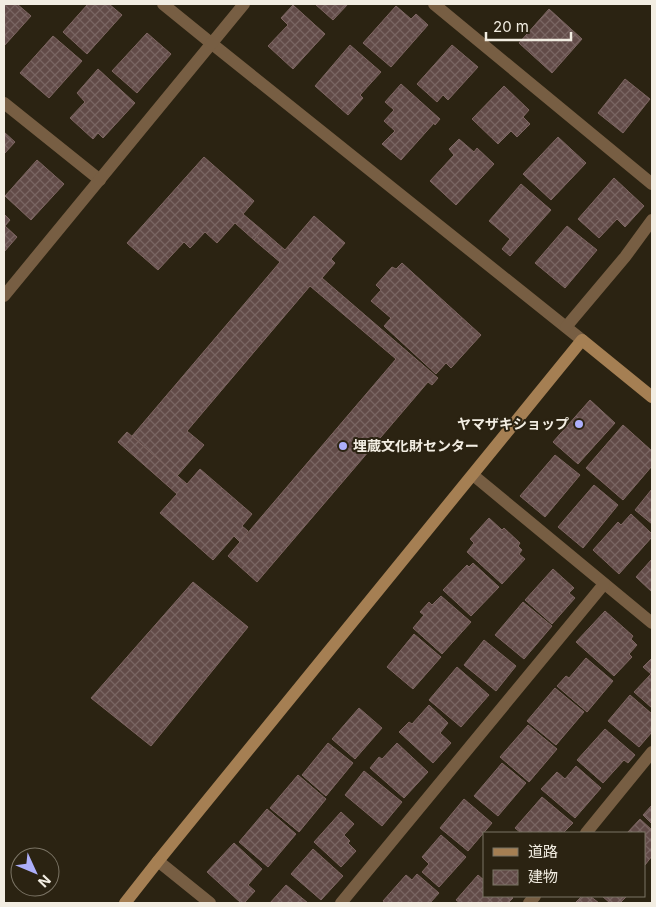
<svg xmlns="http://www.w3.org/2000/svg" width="656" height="907" viewBox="0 0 656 907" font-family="Inter,'Noto Sans JP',sans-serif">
<defs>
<pattern id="building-cross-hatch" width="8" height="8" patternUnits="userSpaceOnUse" patternTransform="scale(1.25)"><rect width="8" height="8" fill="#624b48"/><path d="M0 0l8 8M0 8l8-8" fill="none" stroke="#796562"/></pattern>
</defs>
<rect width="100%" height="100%" fill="#2b2312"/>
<!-- building -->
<g fill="url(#building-cross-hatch)" stroke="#7d6561">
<path d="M4,4h13l14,12 -27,30z"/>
<path d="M88,4h21l13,11 -35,39 -24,-22z"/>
<path d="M315,4h33l-15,16z"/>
<path d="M293,5l32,29 -32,35 -25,-23 20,-21 -7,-7z"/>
<path d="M396,6l15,13 5,-5 12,11 -37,42 -28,-24z"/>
<path d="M549,9l33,30 -30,34 -33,-30z"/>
<path d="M147,33l24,21 -34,39 -25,-22z"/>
<path d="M53,36l29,25 -33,37 -29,-25z"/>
<path d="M350,45l31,27 -21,23 3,3 -15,17 -33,-29z"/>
<path d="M452,45l26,22 -30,33 -5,-5 -6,7 -20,-18z"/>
<path d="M98,69l37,34 -32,35 -5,-5 -5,6 -23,-21 15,-16 -8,-9z"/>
<path d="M625,79l25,20 -27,34 -25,-20z"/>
<path d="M401,84l39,35 -5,6 -1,-2 -33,37 -19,-16 13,-13 -11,-10 10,-11 -9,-8z"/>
<path d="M504,86l25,24 -6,7 7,7 -13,13 -6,-6 -13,13 -26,-25z"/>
<path d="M4,132l11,10 -11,12z"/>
<path d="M558,137l28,26 -35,37 -28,-26z"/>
<path d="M459,139l15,13 3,-4 17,16 -38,41 -26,-24 24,-26 -5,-6z"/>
<path d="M204,157l50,44 -11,13 19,16 -8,10 -19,-17 -18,20 -12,-11 -15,16 -6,-6 -26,28 -31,-27z"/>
<path d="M37,160l27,24 -33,36 -26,-24z"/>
<path d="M614,178l30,28 -19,21 -8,-8 -18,19 -21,-19z"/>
<path d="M521,184l30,26 -41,46 -8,-7 8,-10 -21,-18z"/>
<path d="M4,214l6,6 -5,6 12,11 -13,15z"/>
<path d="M314,216l31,27 -14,16 4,4 -13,15 116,100 -6,7 -4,-3 -171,200 -29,-26 168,-197 -86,-73 -123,145 17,14 -27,31 -45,-40 148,-174 -26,-22 8,-10 23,20z"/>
<path d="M567,226l30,24 -32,38 -30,-25z"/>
<path d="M402,263l79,72 -30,33 -5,-5 -10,11 -52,-48 7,-8 -20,-17 10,-11 -5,-5 16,-18 4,2z"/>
<path d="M590,400l25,23 -37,41 -25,-22z"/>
<path d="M623,425l29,26v15l-29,34 -37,-32z"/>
<path d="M127,432l60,52 13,-15 52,45 -10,12 6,5 -8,11 -6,-6 -21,24 -53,-47 17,-19 -59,-52z"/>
<path d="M555,455l25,20 -35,42 -25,-21z"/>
<path d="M594,485l24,20 -35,43 -25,-21z"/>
<path d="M652,489v35l-17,-14z"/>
<path d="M631,514l21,20v3l-33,37 -26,-24 25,-28 3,3z"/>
<path d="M489,518l13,12 2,-2 16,15 -2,3 4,4 -3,4 6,5 -23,25 -35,-32 7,-9 -4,-4z"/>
<path d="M652,559v33l-16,-15z"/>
<path d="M473,563l26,24 -28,29 -28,-26 24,-25 2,2z"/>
<path d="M553,569l21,19 -5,5 6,5 -23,26 -27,-24z"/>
<path d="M193,582l55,45 -97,119 -60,-48z"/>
<path d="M441,596l30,26 -29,32 -29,-26 11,-13 -4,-3 9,-10 3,3z"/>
<path d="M523,602l29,24 -28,33 -29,-24z"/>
<path d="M605,611l28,25 -2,3 6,6 -8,9 3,3 -18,19 -38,-34z"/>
<path d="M414,634l27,23 -28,32 -26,-22z"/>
<path d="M484,640l32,26 -20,25 -32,-26z"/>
<path d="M586,658l27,23 -26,31 -30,-26 9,-10 3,2z"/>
<path d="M652,658v50l-18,-16 17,-18 -8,-7z"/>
<path d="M457,667l32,28 -28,32 -32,-27z"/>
<path d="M555,688l29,24 -28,33 -29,-24z"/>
<path d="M630,695l22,19v11l-2,3 2,2v2l-13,15 -31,-26z"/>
<path d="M429,705l19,18 -8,10 11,10 -18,20 -34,-31 10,-10 3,2z"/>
<path d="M359,708l23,20 -27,31 -23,-20z"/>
<path d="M528,725l29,24 -28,33 -29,-25z"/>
<path d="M605,729l30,26 -7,8 -4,-3 -21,23 -26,-23z"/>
<path d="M328,743l25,20 -27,33 -24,-21z"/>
<path d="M397,743l31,29 -24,26 -34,-30 9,-11 3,2z"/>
<path d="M502,763l24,20 -28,33 -24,-20z"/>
<path d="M576,766l25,22 -26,30 -34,-29 16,-17 8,7z"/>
<path d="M364,771l38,31 -20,24 -37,-31z"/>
<path d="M298,775l28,24 -27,33 -29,-24z"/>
<path d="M542,797l31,26 -10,10h-42l-6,-5z"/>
<path d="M464,799l28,24 -24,28 -28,-23z"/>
<path d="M652,805v19l-9,-9z"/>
<path d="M267,809l29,25 -28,33 -29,-25z"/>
<path d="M341,812l13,12 -10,11 6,6 -2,2 8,8 -15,16 -27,-25z"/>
<path d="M640,819l12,11v26l-7,9v-32h-18z"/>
<path d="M441,835l25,22 -27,30 -17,-15 7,-8 -7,-7z"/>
<path d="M234,843l28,26 -14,16 7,6 -11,12h-3l-34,-31z"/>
<path d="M313,849l30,27 -22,24 -30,-26z"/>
<path d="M417,874l22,19 -9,10h-44l-3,-2 23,-26 6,5z"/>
<path d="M478,875l7,6v15h26l2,2 -5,5h-48l-4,-3z"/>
<path d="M286,885l22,18h-38z"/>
<path d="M582,896h8l9,7h-24z"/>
<path d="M602,896h25l-7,7h-10z"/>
</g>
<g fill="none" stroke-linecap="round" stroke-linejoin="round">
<!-- street -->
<g stroke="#775e43" stroke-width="12">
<path d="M163,4l48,39 371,297"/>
<path d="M434,4l218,180"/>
<path d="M4,103l96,77"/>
<path d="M4,296l240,-292"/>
<path d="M566,327l59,-70 27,-37"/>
<path d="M473,475l179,148"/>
<path d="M586,833l66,-81"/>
<path d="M158,861l52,42"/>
<path d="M341,903l263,-319"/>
<path d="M529,903l6,-7"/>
</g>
<!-- secondary -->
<path stroke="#a57f53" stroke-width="12" d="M125,903l33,-42 424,-521 70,57"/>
</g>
<!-- markers -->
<g fill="#adaffb" stroke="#2b2312" stroke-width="2">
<circle cx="579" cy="424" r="5"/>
<circle cx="343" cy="446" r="5"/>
</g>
<g text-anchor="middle" stroke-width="4" stroke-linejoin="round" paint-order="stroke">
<!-- poi labels -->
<g font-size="14" font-weight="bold" fill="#f2ede2" stroke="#2b2312" text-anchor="end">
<text x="569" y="429">ヤマザキショップ</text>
<text x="353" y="451" text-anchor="start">埋蔵文化財センター</text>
</g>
</g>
<!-- border -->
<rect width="656" height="907" fill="none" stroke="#f2ede2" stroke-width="10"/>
<!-- legend -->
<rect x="483" y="832" width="162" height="65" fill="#2b2312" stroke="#7b7465"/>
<rect x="493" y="848" width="25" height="8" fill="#a57f53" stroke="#7b7465"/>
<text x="528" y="857" font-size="15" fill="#f2ede2">道路</text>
<rect x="493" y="870" width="25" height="15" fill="url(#building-cross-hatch)" stroke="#7b7465"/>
<text x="528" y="882" font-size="15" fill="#f2ede2">建物</text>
<!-- north arrow -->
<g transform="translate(35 872) rotate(134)"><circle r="24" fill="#2b2312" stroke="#7b7465"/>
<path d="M0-4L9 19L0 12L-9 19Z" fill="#adaffb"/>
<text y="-8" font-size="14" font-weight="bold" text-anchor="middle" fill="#f2ede2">N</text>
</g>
<!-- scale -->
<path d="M486 32v8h85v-8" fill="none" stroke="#f2ede2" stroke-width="2.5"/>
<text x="493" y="32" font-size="15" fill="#f2ede2" stroke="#2b2312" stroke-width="4" paint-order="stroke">20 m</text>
</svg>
